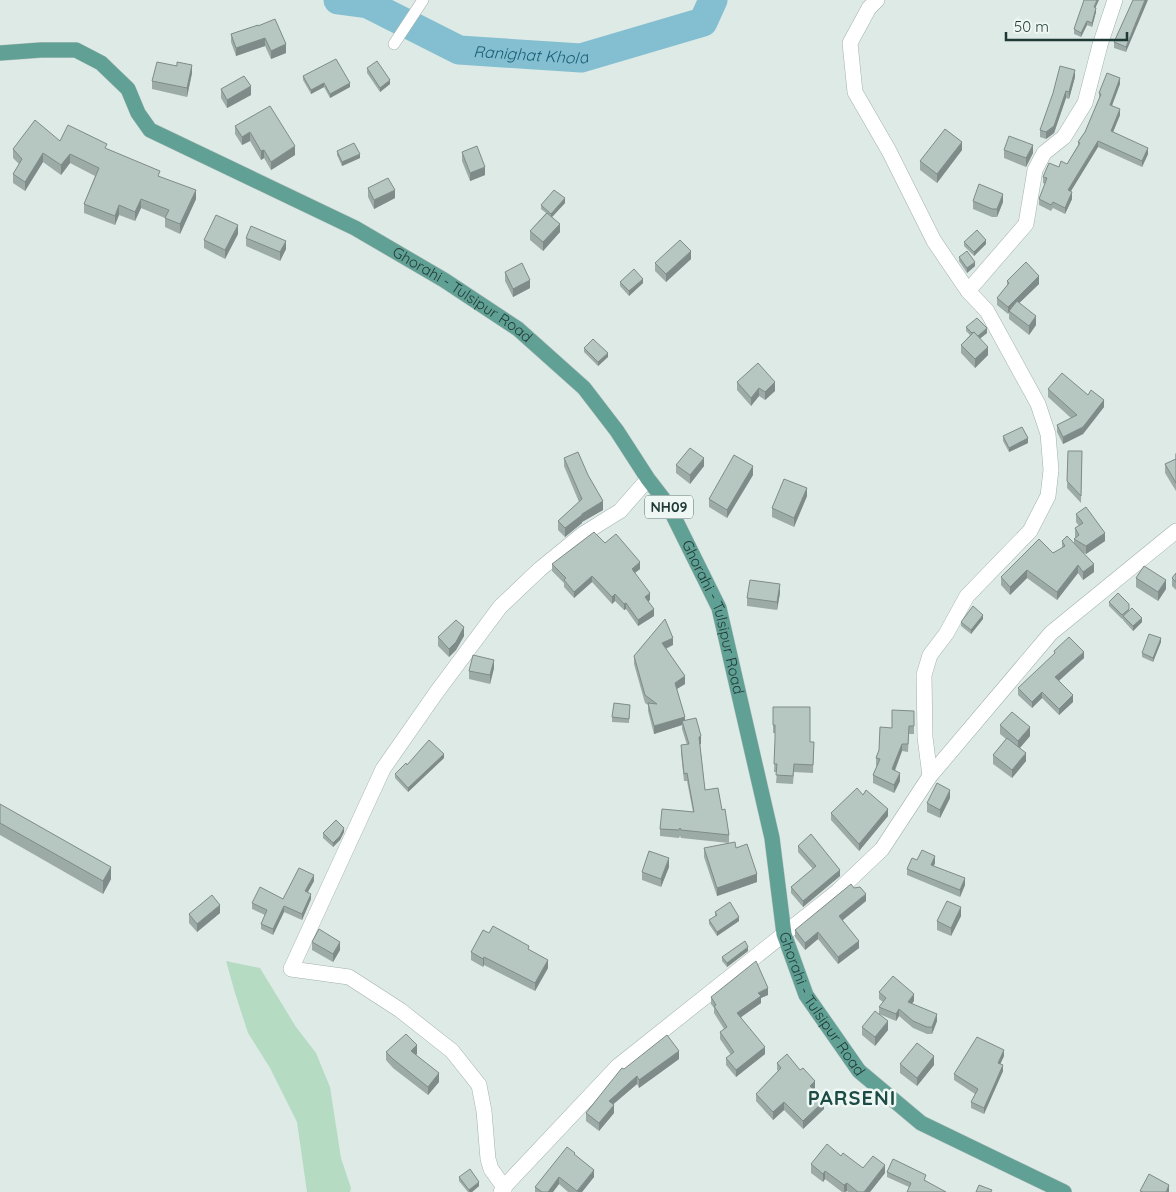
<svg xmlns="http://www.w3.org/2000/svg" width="1176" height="1192" viewBox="0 0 1176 1192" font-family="Quicksand,sans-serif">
<rect width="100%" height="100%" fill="#deeae5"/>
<!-- green -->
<path fill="#b5dcc3" d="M226,961l34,7 36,59 20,26 14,34 11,71 10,30 -1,4h-43l-10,-70 -27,-54 -22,-35 -13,-40z"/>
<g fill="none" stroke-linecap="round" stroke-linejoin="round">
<!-- river -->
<path stroke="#83bed1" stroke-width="29" id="s1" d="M338,0l30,4 91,46 122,8 122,-36 10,-22"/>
<!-- pedestrian casing -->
<g stroke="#a1b1ad" stroke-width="12">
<path id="pedestrian" d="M394,44l29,-44"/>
</g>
<!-- minor casing -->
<g stroke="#a1b1ad" stroke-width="16">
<g id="minor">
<path d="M877,0l-8,8 -19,35 5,49 34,59 45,90 34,50 19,20 51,93 10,30 3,36 -3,26 -18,35 -63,65 -21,38 -16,21 -6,20 1,62 5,39"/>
<path d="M968,291l58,-67 9,-54 9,-17 20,-16 21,-34 15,-58 15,-45"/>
<path d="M501,1192l3,-5 114,-121 220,-175 44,-42 48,-73 121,-143 125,-102"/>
<path d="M504,1192v-5l-13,-18 -3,-10 -4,-48 -5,-26 -27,-34 -52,-41 -51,-33 -58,-8 92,-200 53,-76 64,-86 40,-38 43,-35 37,-23 28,-32"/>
</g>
</g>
<!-- primary casing -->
<g stroke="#bcc4c2" stroke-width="16">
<g id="primary">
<path id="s2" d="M0,53l41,-3h35l25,13 27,26 10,24 12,17 205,98 89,52 74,49 66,59 33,43 31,48 20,26 51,103 53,230 12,96 22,61 53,76 62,52 143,69"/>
</g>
</g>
<!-- pedestrian -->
<use href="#pedestrian" stroke="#fff" stroke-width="11"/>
<!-- minor -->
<use href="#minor" stroke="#fff" stroke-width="15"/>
<!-- primary -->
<use href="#primary" stroke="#61a095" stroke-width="15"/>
</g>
<!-- wall -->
<g fill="#9daba7">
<path d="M1133,0l-7,52 -12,-4v-6z"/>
<path d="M1096,8v4l-4,15 -5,-2 -6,12 -7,-3v-5z"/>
<path d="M258,26l28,27 -15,6 -6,-13 -29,10 -5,-14v-8z"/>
<path d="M367,68l23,16 -10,8 -13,-19z"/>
<path d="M192,73l-5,24 -35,-8v-8z"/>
<path d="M303,76l47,11 -20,11 -6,-11 -13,7 -8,-14z"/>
<path d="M1075,77l-6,22 -3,-1 -12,35 -8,6 -6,-2v-7z"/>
<path d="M1120,84l-8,21 8,10 -7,17 35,22 -6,13 -44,-20 -28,45 2,7 -7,15 -12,-6 -2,3 -12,-6v-6l6,-15 -2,-1v-6l16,-10 8,-3 11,-19v-3l7,-10 14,-33v-6z"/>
<path d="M221,89l30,6 -24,13 -6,-10z"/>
<path d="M235,126l60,29 -24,15 -7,-12 -3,2 -11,-19 -8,4 -7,-11z"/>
<path d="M60,141l47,8 53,28 36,22 -16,35 -15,-7v-9l-24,-10 -6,13 -16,-6 -4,10 -31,-12v-9l11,-28 -25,-13 -9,12 -18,-13 -18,29 -12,-8v-9l6,-10 -6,-6v-9z"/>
<path d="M962,150l-25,33 -17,-13v-9z"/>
<path d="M1004,150l29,3 -7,14 -22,-9z"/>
<path d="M337,151l23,7 -18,8 -5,-11z"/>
<path d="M462,152l23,23 -15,6 -8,-20z"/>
<path d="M368,188l27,10 -21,11 -6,-12z"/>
<path d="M973,201l30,1 -6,15h-5l-19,-8z"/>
<path d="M565,203l-13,14 8,15 -17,19 -13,-11v-9l16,-18 -5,-4v-4z"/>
<path d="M238,234l-13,25 -21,-11v-8z"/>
<path d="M246,238l40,11 -6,12 -34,-15z"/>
<path d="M964,242l22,2 -12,12 -10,-10z"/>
<path d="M959,257l16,9 -8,7 -8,-12z"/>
<path d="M691,259l-25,23 -11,-11v-8z"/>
<path d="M505,272l25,16 -17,9 -8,-16z"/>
<path d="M1007,281l32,3 -20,19 17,22 -7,10 -20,-16v-7l-1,2 -11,-9v-7l10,-12z"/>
<path d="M620,282l23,1 -14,13 -9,-10z"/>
<path d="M966,327l21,6 -7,5 8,17 -13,13 -14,-15v-8l9,-10 -4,-4z"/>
<path d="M584,348l24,9 -10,9 -14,-14z"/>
<path d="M737,382l38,9 -10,9 -6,-4 -8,10 -14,-16z"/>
<path d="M1048,389l40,6 16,12 -21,27 -20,10 -6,-12v-7l14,-7 -23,-21z"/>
<path d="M1003,436l25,7 -19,9 -6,-11z"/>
<path d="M1068,451h14l-1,52 -14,-15z"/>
<path d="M1176,453v38l-11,-18v-9l10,-5v-5z"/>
<path d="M564,458l39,52 -21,12v1l-17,14 -7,-7v-9l21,-19 -15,-36z"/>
<path d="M676,465l28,1 -14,18 -14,-11z"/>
<path d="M753,475l-26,43 -18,-11v-8z"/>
<path d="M807,496l-13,31 -22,-10v-9z"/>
<path d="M1076,514l29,27 -19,13 -3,-1 11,19 -11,8 -5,-7 -21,27 -30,-22 -17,17 -9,-10v-8l52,-24 9,-5v-7l12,3v-5l1,-1v-10l4,-2 -3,-4z"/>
<path d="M605,543l35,26 -5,4 15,27 -2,1 6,15 -16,10 -12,-17 -2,1 -9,-9 -3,3 -20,-22 -18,16 -10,-11v-4l-12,-12v-7z"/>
<path d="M1176,573v17l-4,-4v-8z"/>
<path d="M1136,578l30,11 -8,12 -22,-14z"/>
<path d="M780,593l-3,17 -30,-4v-8z"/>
<path d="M1109,602l20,8 13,12 -9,9 -10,-11v-1h-1l-13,-13z"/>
<path d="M983,619l-12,15 -10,-8v-4z"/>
<path d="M464,636l-8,14 -7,7 -11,-11v-9z"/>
<path d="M1161,642l-8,20 -11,-5v-4z"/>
<path d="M673,645l-7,4 19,35 -8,5 8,32 16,23h-1l5,46 17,20 7,25v8l-48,-5 -1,-2 -1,2 -19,-2v-7l33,-17 -6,-31h-3l-3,-28v-8h6l-5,-16v-4l-28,9 -6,-23v-6l-3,-2 -11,-39v-8z"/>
<path d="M1054,651l30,7 -25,23 14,21 -14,13 -17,-17 -10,10 -14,-13v-7l36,-33z"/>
<path d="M494,668l-4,16 -21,-5v-8z"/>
<path d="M773,707l37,35h4l-1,31 -19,-1 -1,12 -17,-1 1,-11h-3l1,-30v-9h-2z"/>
<path d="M630,709l-1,14 -17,-1v-5z"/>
<path d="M914,711v23h-5l-1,18 -6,-1 -7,20 5,10 -6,12 -21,-10v-8l4,-9h-1v-8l3,-8 13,-22z"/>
<path d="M1000,725l30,11 -10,12 6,13 -14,17 -19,-14v-9l13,-16 -6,-5z"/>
<path d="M444,758l-36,34 -13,-14v-4l12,-9z"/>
<path d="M863,795l25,21 -29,35 -28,-31v-7z"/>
<path d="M950,798l-10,20 -13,-6v-9z"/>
<path d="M0,804l111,75 -8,15 -103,-59z"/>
<path d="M344,832l-4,8 -7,7 -10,-9v-5z"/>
<path d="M798,846l42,30 -37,31 -12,-14v-6l22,-18 -15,-17z"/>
<path d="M704,848h32l21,34 -40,14 -13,-39z"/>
<path d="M917,860l18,3 -1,3 31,19 -5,12 -53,-22v-6z"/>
<path d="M669,867l-8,20 -19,-7v-8z"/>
<path d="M314,881l-6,11 3,7 -9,21 -18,-8 -11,23 -12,-6v-5l4,-9 -13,-6v-6l31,-4z"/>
<path d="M866,901l-24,20 17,27 -21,16 -20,-25 -13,11 -10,-13v-7z"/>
<path d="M715,912l24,9 -22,15 -8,-12v-4l6,-3z"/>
<path d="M220,913l-23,19 -8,-9v-9z"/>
<path d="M961,916l-10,20 -14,-6v-9z"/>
<path d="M489,933l40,17 19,18 -13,23 -51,-26 -1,2 -12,-7v-8z"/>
<path d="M312,942l28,8 -7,12 -21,-12z"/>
<path d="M748,951l-21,16 -5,-6v-4z"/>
<path d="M879,992l35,9 -2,2 25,18 -5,13h-5l-14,-6 -14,-12 -3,5 -17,-7v-7l4,-5 -4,-3z"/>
<path d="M768,995l-7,3v5l-20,14 24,37 -29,23 -10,-12v-7l5,-3 -11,-16v-7l4,-3 -10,-16v-5l-3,-4v-7z"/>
<path d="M862,1027l26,3 -13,16 -13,-11z"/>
<path d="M386,1052l31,2 -2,1 24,27 -11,13 -35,-27 -7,-8z"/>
<path d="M1004,1056l-4,8 3,7 -19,43 -13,-6v-6l4,-8 -21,-14v-6z"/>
<path d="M679,1059l-40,29 -2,-4 -24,20 1,9 -15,18 -13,-10v-8l38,-44z"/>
<path d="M777,1063l38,26 -2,1 11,19 -21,20 -19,-19 -11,10 -17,-19v-7l22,-23 -1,-1z"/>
<path d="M900,1064l34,1 -17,21 -17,-13z"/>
<path d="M575,1155l19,22 -12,15h-14l-9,-8 -6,8h-18v-5z"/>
<path d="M841,1156l22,12 22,5 -15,19h-22l-1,-1 -1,1h-4l-17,-13 -2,3 -12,-9v-9z"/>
<path d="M887,1172l39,8 -1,1 -16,6 -22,-10z"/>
<path d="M459,1177l20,9 -7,6h-4l-9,-11z"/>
</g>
<!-- shaded-wall -->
<g fill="#7f8b88">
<path d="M1097,0h2l-5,11v-4z"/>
<path d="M1145,0h3l-22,52v-5z"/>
<path d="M1096,8v4l-4,15v-4z"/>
<path d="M1087,21v4l-6,12v-4z"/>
<path d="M265,38v8l-29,10v-8z"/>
<path d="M286,44v9l-15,6v-8z"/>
<path d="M192,65v8l-5,24v-9z"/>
<path d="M1075,70v7l-6,22v-7z"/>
<path d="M1120,78v6l-10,27v-6z"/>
<path d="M390,80v4l-10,8v-4z"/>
<path d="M324,83v4l-13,7v-4z"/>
<path d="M350,83v4l-20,11v-4z"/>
<path d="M251,86v9l-24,13v-8z"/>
<path d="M1066,91v7l-12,35 -8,6v-7z"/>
<path d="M1120,109v6l-9,22v-6z"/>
<path d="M250,132v9l-8,4v-8z"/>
<path d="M1098,141v6l-30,49v-6z"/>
<path d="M962,142v8l-25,33v-9z"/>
<path d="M1033,145v8l-7,14v-9z"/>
<path d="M295,146v9l-24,15v-8z"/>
<path d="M1148,148v6l-6,13v-6z"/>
<path d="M264,150v8l-3,2v-9z"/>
<path d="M43,153v9l-18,29v-9z"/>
<path d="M70,154v9l-9,12v-10z"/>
<path d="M360,154v4l-18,8v-4z"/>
<path d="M485,167v8l-15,6v-8z"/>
<path d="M196,190v9l-16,35v-10z"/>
<path d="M395,190v8l-21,11v-9z"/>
<path d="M1072,192v7l-7,15v-6z"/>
<path d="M1003,194v8l-6,15v-8z"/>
<path d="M565,198v5l-14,15v-4z"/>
<path d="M141,199v9l-6,13v-9z"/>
<path d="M119,205v10l-4,10v-9z"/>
<path d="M560,224v8l-17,19v-9z"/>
<path d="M238,225v9l-13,25v-9z"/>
<path d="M986,240v4l-12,12v-4z"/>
<path d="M286,241v8l-6,12v-9z"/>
<path d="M691,251v8l-25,23v-8z"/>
<path d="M975,262v4l-8,7v-5z"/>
<path d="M1039,276v8l-29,28 -1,-1v1l-1,2v-7z"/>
<path d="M643,279v4l-14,13v-5z"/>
<path d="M530,280v8l-17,9v-8z"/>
<path d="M1036,316v9l-7,10v-9z"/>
<path d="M987,328v5l-11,9v-4z"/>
<path d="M988,347v8l-13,13v-9z"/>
<path d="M608,353v4l-10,9v-4z"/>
<path d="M775,382v9l-10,9v-8z"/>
<path d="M759,388v8l-8,10v-8z"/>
<path d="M1104,400v7l-21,27 -20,10v-7z"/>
<path d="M1028,438v5l-19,9v-4z"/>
<path d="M704,458v8l-14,18v-9z"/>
<path d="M753,466v9l-26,43v-8z"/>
<path d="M807,488v8l-13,31v-9z"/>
<path d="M603,501v9l-21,12v1l-17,14v-9l17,-14z"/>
<path d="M1105,533v8l-19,13v-8z"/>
<path d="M640,562v7l-8,6v-6z"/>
<path d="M1094,564v8l-11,8v-8z"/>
<path d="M1078,565v8l-21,27v-8z"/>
<path d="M1027,570v8l-17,17v-8z"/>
<path d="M592,576v6l-18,16v-6z"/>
<path d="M1166,580v9l-8,12v-9z"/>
<path d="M780,584v9l-3,17v-8z"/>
<path d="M650,593v7l-5,4v-7z"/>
<path d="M615,594v7l-3,3v-7z"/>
<path d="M626,603v6l-2,1v-6z"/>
<path d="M654,609v7l-16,10v-6z"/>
<path d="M983,615v4l-12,15v-4z"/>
<path d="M1142,618v4l-9,9v-5z"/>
<path d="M464,627v9l-8,14 -7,7v-8z"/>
<path d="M673,638v7l-11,5v-7z"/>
<path d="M1161,638v4l-8,20v-4z"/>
<path d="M1084,652v6l-29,26v-7z"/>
<path d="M494,660v8l-4,16v-9z"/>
<path d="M685,676v8l-10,6v-7z"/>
<path d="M1042,692v6l-10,10v-6z"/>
<path d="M1073,695v7l-14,13v-6z"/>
<path d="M685,717v8l-3,-4v4l-28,9v-8z"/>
<path d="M1030,727v9l-12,14v-9z"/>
<path d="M701,736v8l-2,1v-8z"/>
<path d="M902,744v7l-10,26v-8z"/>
<path d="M1026,753v8l-14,17v-8z"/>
<path d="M444,754v4l-36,34v-4z"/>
<path d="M900,773v8l-6,12v-8z"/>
<path d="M950,790v8l-10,20v-8z"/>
<path d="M888,809v7l-29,35v-7z"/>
<path d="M344,828v4l-4,8 -7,7v-4z"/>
<path d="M935,856v7l-4,9v-7z"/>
<path d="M669,858v9l-8,20v-8z"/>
<path d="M111,867v12l-8,15v-13z"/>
<path d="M840,870v6l-37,31v-6z"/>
<path d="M757,874v8l-40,14v-8z"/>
<path d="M314,875v6l-9,16v-6z"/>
<path d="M965,878v7l-5,12v-7z"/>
<path d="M311,894v5l-9,21v-6z"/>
<path d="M866,894v7l-27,22v-7z"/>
<path d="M220,905v8l-23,19v-8z"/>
<path d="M284,906v6l-11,23v-6z"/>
<path d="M961,907v9l-10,20v-8z"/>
<path d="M739,917v4l-22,15v-4z"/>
<path d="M818,932v7l-13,11v-7z"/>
<path d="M859,941v7l-21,16v-7z"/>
<path d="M340,942v8l-7,12v-8z"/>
<path d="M748,947v4l-21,16v-4z"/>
<path d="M484,957v8l-1,2v-8z"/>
<path d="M548,960v8l-13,23v-8z"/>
<path d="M768,988v7l-7,3v5l-24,17v-7l21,-20z"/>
<path d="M914,994v7l-6,8v-7z"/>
<path d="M899,1009v7l-3,5v-7z"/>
<path d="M937,1014v7l-5,13v-7z"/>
<path d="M888,1021v9l-13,16v-9z"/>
<path d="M417,1045v9l-6,5v-8z"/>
<path d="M765,1047v7l-29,23v-7z"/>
<path d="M1004,1050v6l-6,13v-6z"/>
<path d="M679,1051v8l-40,29v-8z"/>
<path d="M934,1056v9l-17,21v-8z"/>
<path d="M1003,1065v6l-19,43v-6z"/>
<path d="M439,1073v9l-11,13v-8z"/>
<path d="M637,1076v8l-28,24v-7z"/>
<path d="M815,1081v8l-5,4v-7z"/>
<path d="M824,1101v8l-21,20v-8z"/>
<path d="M784,1102v8l-11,10v-8z"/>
<path d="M614,1105v8l-15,18v-8z"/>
<path d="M885,1165v8l-15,19h-6z"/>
<path d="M594,1170v7l-12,15h-5z"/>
<path d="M825,1171v8l-2,3v-8z"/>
<path d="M559,1177v7l-6,8h-5z"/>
<path d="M479,1182v4l-7,6h-3v-2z"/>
<path d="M847,1183v8l-3,1v-7z"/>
<path d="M1169,1185v7h-3z"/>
</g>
<!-- building -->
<g fill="#b6c7c2" stroke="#7f8b88">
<path d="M1084,0h13l-3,7 2,1 -4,15 -5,-2 -6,12 -7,-4z"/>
<path d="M1133,0h12l-19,47 -12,-5z"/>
<path d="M275,19l11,25 -15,7 -6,-13 -29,10 -5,-14 27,-9v1z"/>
<path d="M336,59l14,24 -20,11 -6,-11 -13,7 -8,-14z"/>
<path d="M377,61l13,19 -10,8 -13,-20z"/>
<path d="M157,62l20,4v-4l15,3 -5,23 -35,-7z"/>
<path d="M1060,66l15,4 -6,22 -3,-1 -12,35 -8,6 -6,-2 13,-37z"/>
<path d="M1107,73l13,5 -10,27 10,4 -9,22 37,17 -6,13 -44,-20 -30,49 4,2 -7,16 -12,-6 -2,3 -12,-6 8,-21 -4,-1 6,-14 10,4 2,-6 6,3 13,-21 -2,-1 7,-10 16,-38 -2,-1z"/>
<path d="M244,76l7,10 -24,14 -6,-11z"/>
<path d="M270,106l25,40 -24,16 -7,-12 -3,1 -11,-19 -8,5 -7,-11z"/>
<path d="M35,120l25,21 8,-16 39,19 -2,4 55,23 -2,5 38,14 -16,34 -15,-6 4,-8 -28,-11 -6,13 -16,-7 -4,11 -31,-12 15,-36 -29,-14 -9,11 -18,-12 -18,29 -12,-8 9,-15 -9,-10z"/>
<path d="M945,129l17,13 -25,32 -17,-13z"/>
<path d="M1009,136l24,9 -7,13 -22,-8z"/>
<path d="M354,143l6,11 -18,8 -5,-11z"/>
<path d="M477,146l8,21 -15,6 -8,-21z"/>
<path d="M388,178l7,12 -21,10 -6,-12z"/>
<path d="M979,184l24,10 -6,15h-5l-19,-8z"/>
<path d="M554,190l11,8 -14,16 -10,-9z"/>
<path d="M547,213l13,11 -17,18 -13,-11z"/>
<path d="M216,215l22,10 -13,25 -21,-10z"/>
<path d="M251,226l35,15 -6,11 -34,-14z"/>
<path d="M977,230l9,10 -12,12 -10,-10z"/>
<path d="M680,240l11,11 -25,23 -11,-11z"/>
<path d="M967,251l8,11 -8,6 -8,-11z"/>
<path d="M1026,262l13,14 -31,31 -11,-9 12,-15 -2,-2z"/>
<path d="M522,263l8,17 -17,9 -8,-17z"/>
<path d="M634,269l9,10 -14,12 -9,-9z"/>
<path d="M1017,301l19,15 -7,10 -20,-15z"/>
<path d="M977,318l10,10 -9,8 -4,-4 -2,1 -6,-6z"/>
<path d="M974,332l14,15 -13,12 -14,-14z"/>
<path d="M593,339l15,14 -10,9 -14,-14z"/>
<path d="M758,363l17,19 -10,10 -6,-4 -8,10 -14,-16z"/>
<path d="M1062,373l26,22 3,-5 13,10 -21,27 -20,10 -6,-12 20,-10 -29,-26z"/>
<path d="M1022,427l6,11 -19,10 -6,-12z"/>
<path d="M690,448l14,10 -14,17 -14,-10z"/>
<path d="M1068,451h14l-1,45 -14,-15z"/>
<path d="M578,452l10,23 15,26 -21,13v1l-17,13 -7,-7 24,-22 -18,-41z"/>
<path d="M734,455l19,11 -26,44 -18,-11z"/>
<path d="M1176,459v24l-11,-19z"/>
<path d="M784,479l23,9 -13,30 -22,-10z"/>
<path d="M1086,507l19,26 -19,13 -12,-7 5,-4 -4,-7 8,-5 -7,-9z"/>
<path d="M594,532l11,11 11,-9 24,28 -8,7 18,24 -5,4 9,12 -16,11 -12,-17 -2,1 -9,-10 -3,3 -20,-21 -18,16 -10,-12 2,-2 -14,-14z"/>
<path d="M1067,536l27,28 -11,8 -5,-7 -21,27 -30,-22 -17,17 -9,-10 38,-38 14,14 12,-7 -3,-5z"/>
<path d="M1144,566l22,14 -8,12 -22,-14z"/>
<path d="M1176,573v9l-4,-4z"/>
<path d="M750,580l30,4 -3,18 -30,-4z"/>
<path d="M1118,593l11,11v5l-7,6 -13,-13z"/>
<path d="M973,606l10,9 -12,15 -10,-8z"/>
<path d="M1132,608l10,10 -9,8 -10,-10z"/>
<path d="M665,619l8,19 -11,5 23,33 -10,7 10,34 -31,9 -6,-23 9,1 -12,-9 -11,-39z"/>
<path d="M456,620l8,7 -8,15 -7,7 -11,-12z"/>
<path d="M1149,634l12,4 -8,20 -11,-5z"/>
<path d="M1069,637l15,15 -29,25 18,18 -14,14 -17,-17 -10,10 -14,-14 37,-35 -1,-2z"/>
<path d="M473,655l21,5 -4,15 -21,-4z"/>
<path d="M614,703l16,2 -1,14 -17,-2z"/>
<path d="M773,707h37v35h4l-1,23 -19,-1 -1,12 -17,-1 1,-11h-3l1,-25v-14h-2z"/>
<path d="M892,710l22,1v15h-5l-1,18h-6l-10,25 8,4 -6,12 -21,-10 7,-16 -4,-1 3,-8 1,-23 12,1z"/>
<path d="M1012,712l18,15 -12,14 -18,-16z"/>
<path d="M696,718l5,18 -2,1 6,53 13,-2 4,22 3,-1 4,26 -48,-5 -1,-2 -1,2 -19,-1 2,-20 32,3 -7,-39 -3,1 -3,-29 8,-1 -7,-23z"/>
<path d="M1007,738l19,15 -14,17 -19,-15z"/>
<path d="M429,740l15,14 -36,34 -13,-14 11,-11 1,2z"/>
<path d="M937,783l13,7 -10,20 -13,-7z"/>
<path d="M857,788l6,7 3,-5 22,19 -29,35 -28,-31z"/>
<path d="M0,804l111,63 -8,14 -103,-58z"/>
<path d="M336,820l8,8 -4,8 -7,7 -10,-10z"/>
<path d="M811,834l29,36 -37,31 -12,-14 25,-21 -18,-20z"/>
<path d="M735,842l1,6 11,-4 10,30 -40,14 -13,-40z"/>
<path d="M922,850l13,6 -4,9 34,13 -5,12 -53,-21 5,-11 5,2z"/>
<path d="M649,851l20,7 -8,21 -19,-7z"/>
<path d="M299,868l15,7 -9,16 6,3 -9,20 -18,-8 -11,23 -12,-5 6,-14 -15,-7 8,-16 23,12z"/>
<path d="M851,884l3,4 6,-1 6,7 -27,22 20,25 -21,16 -20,-25 -13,11 -10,-13z"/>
<path d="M212,895l8,10 -23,19 -8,-10z"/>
<path d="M947,901l14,6 -10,21 -14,-7z"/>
<path d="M730,902l9,15 -22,15 -8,-12 8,-5 -2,-3z"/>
<path d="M493,926l36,20 -1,3 20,11 -13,23 -51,-26 -1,2 -12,-7 12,-22 6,3z"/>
<path d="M319,929l21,13 -7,12 -21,-12z"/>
<path d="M745,941l3,6 -21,16 -5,-6z"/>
<path d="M756,961l12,27 -10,5 3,3 -24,17 28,34 -29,23 -10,-12 8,-6 -14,-20 7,-5 -13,-21 2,-1 -5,-8z"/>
<path d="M893,976l21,18 -6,8 29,12 -5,13h-5l-14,-6 -14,-12 -3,5 -17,-7 7,-9 -7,-6z"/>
<path d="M875,1011l13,10 -13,16 -13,-10z"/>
<path d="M406,1034l11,11 -6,6 28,22 -11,14 -35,-28 -7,-7z"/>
<path d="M667,1035l12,16 -40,29 -2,-4 -28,25 5,4 -15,18 -13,-10 35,-44 1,-1 2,1z"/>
<path d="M977,1037l27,13 -6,13 5,2 -19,43 -13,-6 7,-13 -24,-15z"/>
<path d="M917,1043l17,13 -17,22 -17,-14z"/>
<path d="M787,1054l13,16 3,-2 12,13 -5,5 14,15 -21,20 -19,-19 -11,10 -17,-18 25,-26 -4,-5z"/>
<path d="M827,1144l14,12 2,-3 20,15 10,-12 12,9 -21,27h-6l-11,-9 -3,2 -19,-14 -2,3 -12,-10z"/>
<path d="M567,1147l8,6 -1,1 20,16 -17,21 -18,-14 -11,15h-6l-7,-5z"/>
<path d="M893,1159l33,16 -2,5 22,12h-39l4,-9 -24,-11z"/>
<path d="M470,1169l9,13 -10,8 -10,-13z"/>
<path d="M1149,1174l20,11 -3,7h-23l-3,-1z"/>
<path d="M979,1185l13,5 -1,2h-15z"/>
</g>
<g text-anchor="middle" stroke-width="5" stroke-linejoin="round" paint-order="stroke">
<!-- shield labels -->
<rect fill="#eef7f3" stroke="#5d726e" stroke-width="1" x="645" y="495.5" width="48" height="23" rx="4"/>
<g font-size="14" font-weight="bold" fill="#1f3935">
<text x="669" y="512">NH09</text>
</g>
<!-- street labels -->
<g font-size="15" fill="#1f3935" stroke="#eef7f3">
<text dy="5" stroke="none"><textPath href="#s2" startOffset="542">Ghorahi - Tulsipur Road</textPath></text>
<text dy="5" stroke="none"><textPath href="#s2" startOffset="962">Ghorahi - Tulsipur Road</textPath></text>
<text dy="5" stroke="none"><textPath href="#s2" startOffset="1368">Ghorahi - Tulsipur Road</textPath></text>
</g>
<!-- water labels -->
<g font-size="16" font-style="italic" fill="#195e76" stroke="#eef7f3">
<text dy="6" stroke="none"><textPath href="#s1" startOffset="204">Ranighat Khola</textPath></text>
</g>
<!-- district labels -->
<g font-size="20" font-weight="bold" letter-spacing="1" fill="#1b4b44" stroke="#eef7f3">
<text x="852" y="1105">PARSENI</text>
</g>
</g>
<!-- scale -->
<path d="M1006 32v8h121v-8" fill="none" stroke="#1f3935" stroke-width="2.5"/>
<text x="1014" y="32" font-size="15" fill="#1f3935" stroke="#eef7f3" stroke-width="4" paint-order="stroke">50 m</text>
</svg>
